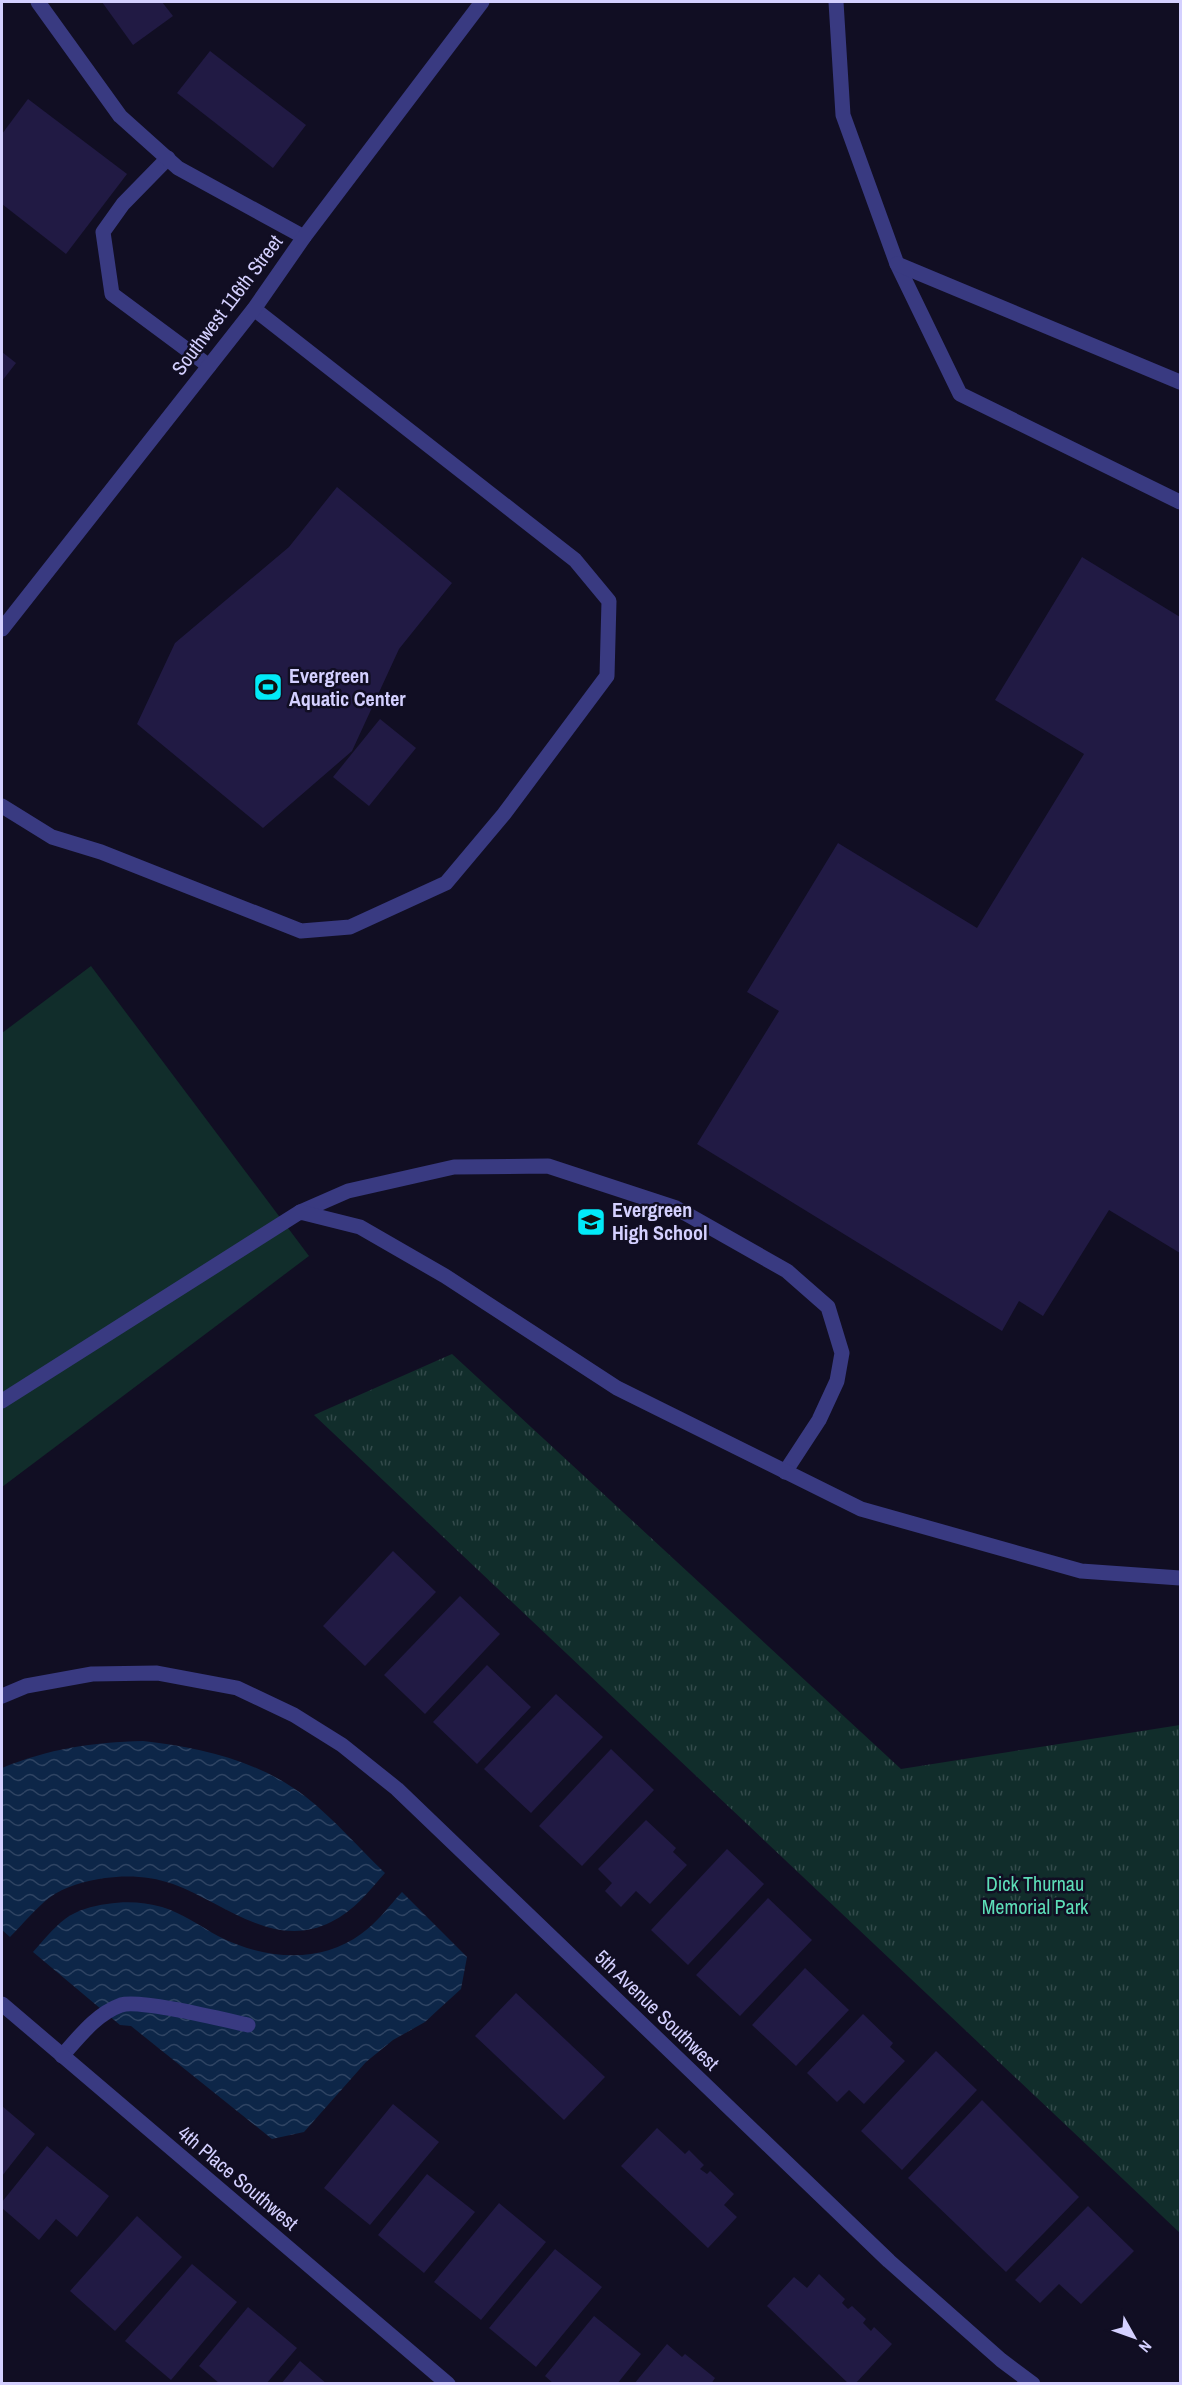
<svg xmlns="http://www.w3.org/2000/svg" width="1182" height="2385" viewBox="0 0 1182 2385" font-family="'Archivo Narrow',sans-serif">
<defs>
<pattern id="park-tufts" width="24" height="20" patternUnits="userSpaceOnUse" patternTransform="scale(1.5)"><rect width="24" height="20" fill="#112d2b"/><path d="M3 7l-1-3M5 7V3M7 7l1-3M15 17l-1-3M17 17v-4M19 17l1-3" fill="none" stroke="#334a4b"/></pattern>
<pattern id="water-waves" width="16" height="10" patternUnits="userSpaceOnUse" patternTransform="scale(1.5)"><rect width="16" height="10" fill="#0d2648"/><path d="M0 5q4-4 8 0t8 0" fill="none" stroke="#2f4463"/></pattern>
</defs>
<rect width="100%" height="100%" fill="#110e23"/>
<!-- grass -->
<path fill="#112d2b" d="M91,966l218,290 -307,231v-454z"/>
<!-- park -->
<path fill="url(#park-tufts)" d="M452,1354l449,415 279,-44v508l-866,-818z"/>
<!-- water -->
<g fill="url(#water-waves)">
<path d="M143,1741c56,6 117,20 163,56 28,22 53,51 79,76 -16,18 -31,38 -54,49 -57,29 -108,-20 -158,-38 -22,-8 -46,-9 -68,-6 -20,3 -40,8 -56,20 -14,11 -26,26 -39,39l-8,-7v-162c46,-19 91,-26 141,-27z"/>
<path d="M402,1892l65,65 -6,32 -22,20 -14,13 -32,18 -27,22 -62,70 -32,7 -141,-113 -11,-1 -87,-73c10,-11 20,-24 32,-33 12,-9 27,-13 42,-15 19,-3 37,-2 55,3 20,6 38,19 56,29 45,23 101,29 143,-2 16,-11 28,-28 41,-42z"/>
</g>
<!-- building -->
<g fill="#211a44">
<path d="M102,2h60l11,14 -40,29z"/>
<path d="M210,51l96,74 -33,43 -96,-75z"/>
<path d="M28,99l99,75 -61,80 -64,-50v-70z"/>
<path d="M2,352l14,11 -14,18z"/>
<path d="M337,487l115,96 -53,66 -47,102 -89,77 -126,-104 38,-81 114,-96z"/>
<path d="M1082,557l98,60v636l-71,-43 -66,106 -24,-15 -17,30 -305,-187 82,-133 -32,-19 91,-149 139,85 107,-174 -89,-54z"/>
<path d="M380,719l36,29 -47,58 -36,-29z"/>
<path d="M393,1551l43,41 -71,74 -42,-40z"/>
<path d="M460,1596l40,38 -75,80 -41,-39z"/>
<path d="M487,1665l44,42 -54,57 -44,-42z"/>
<path d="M556,1694l47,43 -72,76 -47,-44z"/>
<path d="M611,1749l43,41 -72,76 -43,-40z"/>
<path d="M646,1820l30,28 -3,4 14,13 -37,39 -14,-13 -15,16 -16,-16 7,-8 -14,-14z"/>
<path d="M727,1849l37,35 -76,81 -37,-35z"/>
<path d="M768,1898l44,42 -72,76 -44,-41z"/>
<path d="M805,1968l44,42 -53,56 -44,-41z"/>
<path d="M516,1993l89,84 -41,43 -89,-84z"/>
<path d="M863,2014l30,29 -3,4 15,14 -41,43 -15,-14 -12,12 -30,-29z"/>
<path d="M936,2051l41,39 -75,80 -41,-39z"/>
<path d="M982,2100l97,97 -73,75 -98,-94z"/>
<path d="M393,2104l46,38 -69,83 -46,-37z"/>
<path d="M2,2106l33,28 -33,42z"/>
<path d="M657,2128l28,26 4,-4 15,15 -4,4 7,5 3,-3 24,23 -10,11 13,12 -29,31 -87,-82z"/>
<path d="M47,2146l62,50 -32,41 -21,-18 -17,21 -37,-32v-6z"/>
<path d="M427,2174l48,38 -51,61 -46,-38z"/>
<path d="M499,2203l47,39 -65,78 -47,-38z"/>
<path d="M1088,2206l46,45 -53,53 -22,-20 -19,19 -25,-23z"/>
<path d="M137,2216l45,41 -67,74 -45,-40z"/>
<path d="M555,2249l47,38 -66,80 -47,-39z"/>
<path d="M192,2264l45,38 -66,78 -46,-39z"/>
<path d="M819,2274l26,25 -3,4 6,6 4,-3 14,13 -3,4 8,8 3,-4 18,17 -37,40h-6l-82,-78 27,-29 13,11z"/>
<path d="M248,2307l49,41 -31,36h-46l-21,-18z"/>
<path d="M594,2316l47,38 -24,30h-63l-9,-8z"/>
<path d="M667,2344l15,13 3,-3 30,24 -4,6h-77z"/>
<path d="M300,2361l27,23h-46z"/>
</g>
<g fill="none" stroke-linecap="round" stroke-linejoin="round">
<!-- service -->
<g stroke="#393a81" stroke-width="15">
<path d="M836,2l7,113 54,149 63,130 220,108"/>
<path d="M168,158l-45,46 -20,28 9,62 97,72"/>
<path d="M897,264l283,118"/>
<path d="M2,806l50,31 49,15 200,79 49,-4 96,-44 58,-69 103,-138 2,-75 -34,-41 -321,-251"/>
<path d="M300,1212l48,-21 106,-24 94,-1 128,42 111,63 41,36 14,46 -5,28 -18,39 -34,52"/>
<path d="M2,1401l298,-189 60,15 85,49 172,112 244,121 220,62 99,7"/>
<path d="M62,2056c17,-19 34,-42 59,-51 19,-6 104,15 127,20"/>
</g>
<!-- minor -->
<g stroke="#393a81" stroke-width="15">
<path d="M38,2l82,114 58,52 126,69"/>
<path d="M2,1696l24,-10 66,-12 65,-1 80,15 57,27 48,30 55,44 492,472 112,99 32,24"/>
<path d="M2,2004l446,380"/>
</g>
<!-- tertiary -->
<path stroke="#393a81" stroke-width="15" d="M2,629l252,-320 50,-72 178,-235"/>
</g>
<!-- icons -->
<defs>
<g id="stadium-square" transform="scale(1.5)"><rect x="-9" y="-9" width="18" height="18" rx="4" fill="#02eaf8" stroke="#110e23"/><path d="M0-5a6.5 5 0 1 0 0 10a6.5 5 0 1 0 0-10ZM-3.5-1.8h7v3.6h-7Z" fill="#111"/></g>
<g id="school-square" transform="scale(1.5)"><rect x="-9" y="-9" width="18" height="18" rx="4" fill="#02eaf8" stroke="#110e23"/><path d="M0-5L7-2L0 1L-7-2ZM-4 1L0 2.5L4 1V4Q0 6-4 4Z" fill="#111"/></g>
</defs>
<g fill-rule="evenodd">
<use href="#stadium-square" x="268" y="687"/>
<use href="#school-square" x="591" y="1222"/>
</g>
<g text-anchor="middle" stroke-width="5" stroke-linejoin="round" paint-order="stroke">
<!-- street labels -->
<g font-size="20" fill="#d4d0ff" stroke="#110e23">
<text transform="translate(227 305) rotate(-53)" y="7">Southwest 116th Street</text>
<text transform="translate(657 2010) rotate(44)" y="7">5th Avenue Southwest</text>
<text transform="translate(238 2178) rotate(40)" y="7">4th Place Southwest</text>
</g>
<!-- poi labels -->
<g font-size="20" font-weight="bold" fill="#d4d0ff" stroke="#110e23" text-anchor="start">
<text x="289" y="683">Evergreen<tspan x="289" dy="23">Aquatic Center</tspan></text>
<text x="612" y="1217">Evergreen<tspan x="612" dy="23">High School</tspan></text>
</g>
<!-- park labels -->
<g font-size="20" fill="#5ddeb8" stroke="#110e23">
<text x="1035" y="1891">Dick Thurnau<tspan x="1035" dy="23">Memorial Park</tspan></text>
</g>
</g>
<!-- border -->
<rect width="1182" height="2385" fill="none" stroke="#d4d0ff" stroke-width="6"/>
<!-- north arrow -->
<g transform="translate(1134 2337) rotate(130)" stroke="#110e23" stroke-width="4.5" paint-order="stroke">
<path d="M0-4.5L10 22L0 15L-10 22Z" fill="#d4d0ff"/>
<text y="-9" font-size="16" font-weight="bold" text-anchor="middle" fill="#d4d0ff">N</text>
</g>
</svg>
